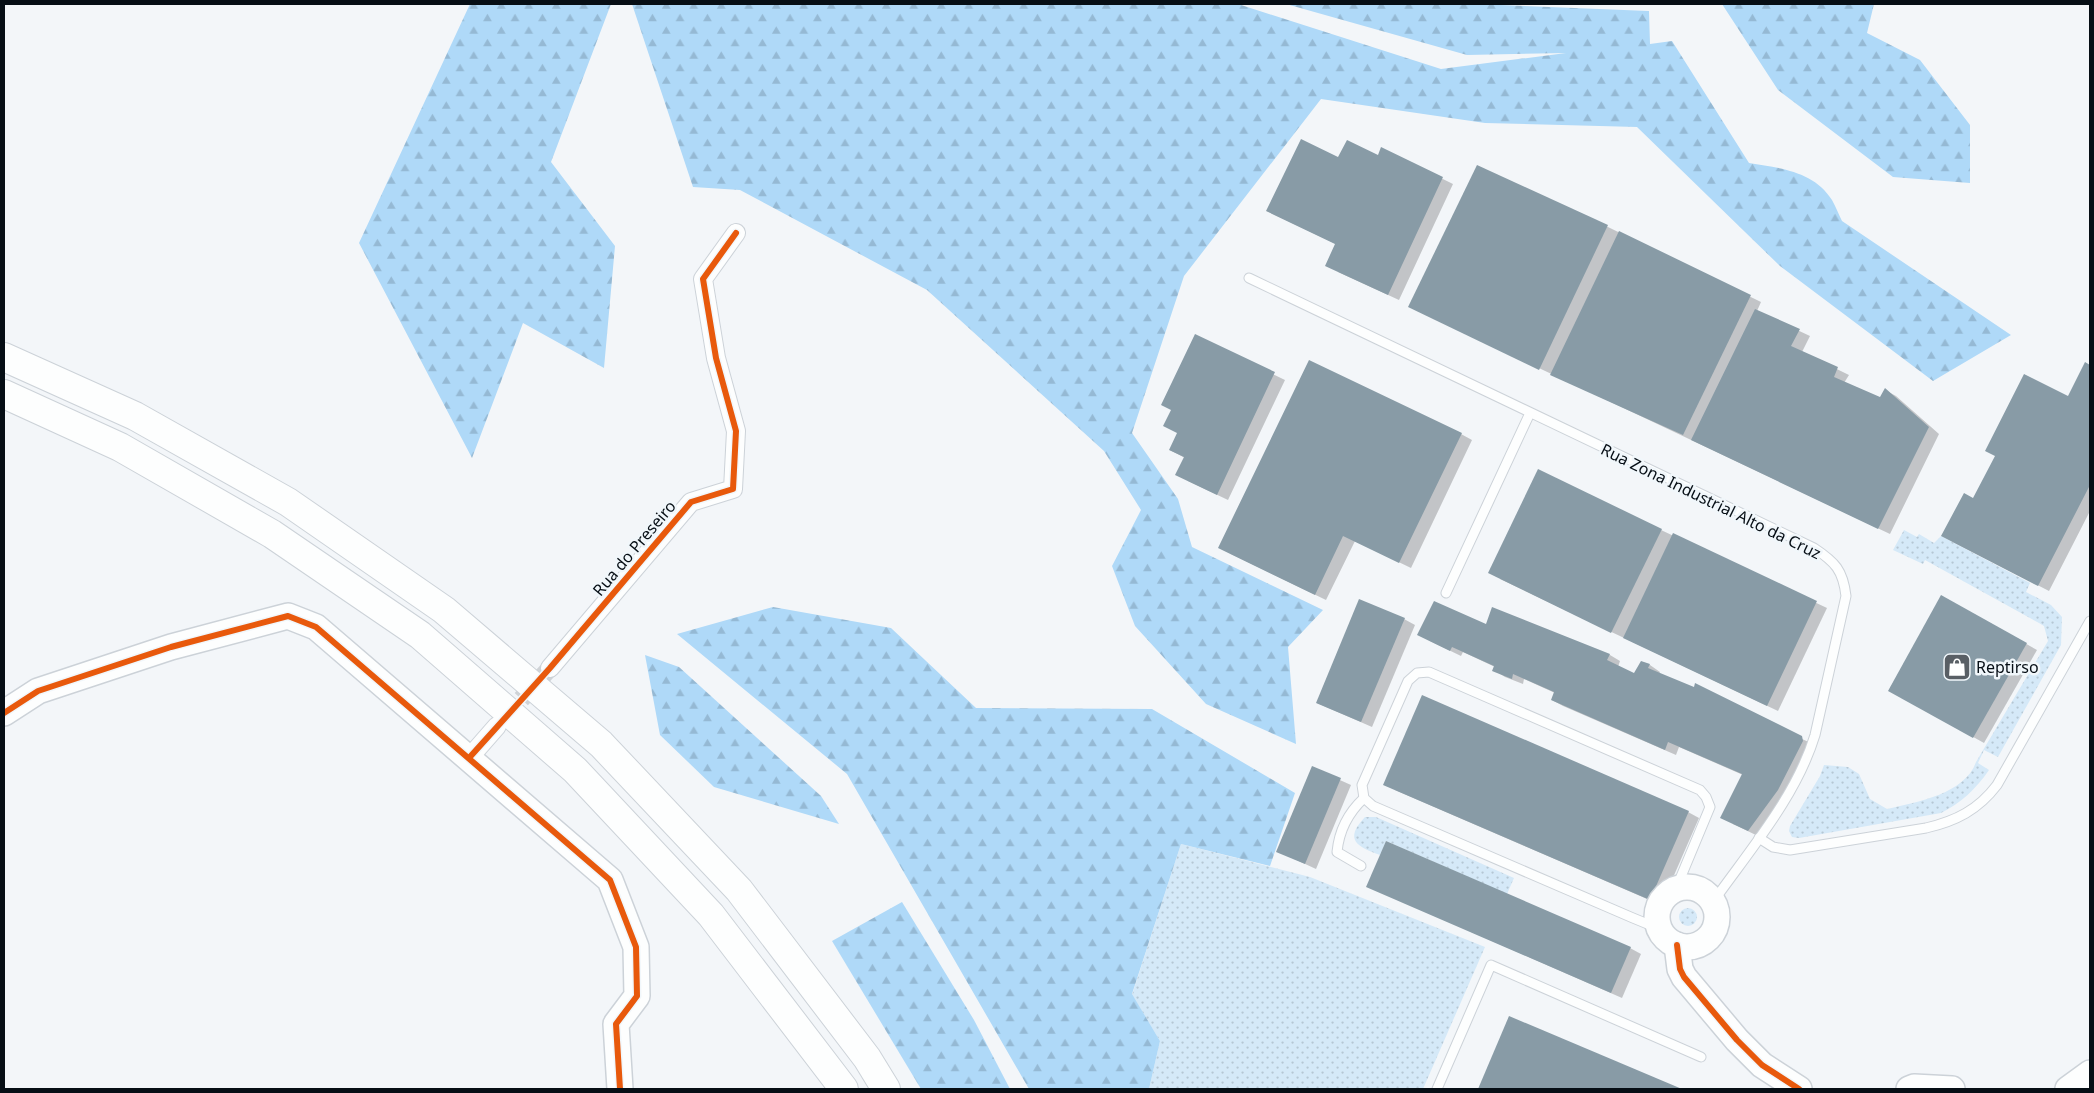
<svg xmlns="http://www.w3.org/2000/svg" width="2094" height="1093" viewBox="0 0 2094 1093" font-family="'Noto Sans',sans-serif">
<defs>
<pattern id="green-dots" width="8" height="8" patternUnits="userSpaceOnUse" patternTransform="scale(1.25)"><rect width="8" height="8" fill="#d5e9f8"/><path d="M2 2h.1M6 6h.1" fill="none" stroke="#b5c7d4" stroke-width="1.8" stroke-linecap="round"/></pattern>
<pattern id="forest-firs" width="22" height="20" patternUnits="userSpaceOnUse" patternTransform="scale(1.25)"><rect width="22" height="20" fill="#afd9f8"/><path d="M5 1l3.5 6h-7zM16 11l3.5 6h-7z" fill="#95b9d4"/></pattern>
</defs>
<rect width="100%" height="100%" fill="#f3f6f9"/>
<!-- green -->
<g fill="url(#green-dots)">
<path d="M1904,530l13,7 2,-3 15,9 7,-7 89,47 -4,9 25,13 11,12 -1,28 -63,112 -14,-7 -6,13 11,7c-13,19 -28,33 -48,43l-142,25 -7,-1 -3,-6 1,-5 30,-50 4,-11 24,2 11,7 11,25 17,10c30,-7 78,-15 89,-47l72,-121 -4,-15 -5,-3 -114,-63 -2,4 -30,-14z"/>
<path d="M1365,817h11l138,61 -7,16 -121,-53 -6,14c-22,-8 -37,-15 -15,-38z"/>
<path d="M1181,844l129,33 175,70 -62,142h-274l11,-48 -28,-46z"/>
<circle cx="1688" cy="917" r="9"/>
</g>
<!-- forest -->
<g fill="url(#forest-firs)">
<path d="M470,4h141l-60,158 64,84 -11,122 -81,-45 -51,135 -113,-215z"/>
<path d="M632,4h606l203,65 125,-16 -99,2 -181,-51h190l173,7 1,33 22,-3 77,122c31,5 65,8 83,37 4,7 7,15 10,21l169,114 -78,46 -153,-115 -143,-139 -152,-4 -164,-24 -137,177 -52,157 46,66 14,48 131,63 -35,37 8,97 -90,-40 -71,-78 -23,-60 29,-56 -37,-59 -177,-161 -187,-100 -47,-3z"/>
<path d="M1722,4h152l-7,29 53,27 50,65v58l-77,-6 -115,-87z"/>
<path d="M773,607l118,21 85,80 176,1 143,84 -25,73 -89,-22 -49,150 28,47 -11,48h-120l-182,-315 -170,-140z"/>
<path d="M645,655l34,12 142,129 18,28 -125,-37 -54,-52z"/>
<path d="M902,902l72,118 36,69h-89l-89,-148z"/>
</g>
<!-- shadow -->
<g fill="#0003">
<path d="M1382,149l71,35 -54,116 -61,-28 -2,-28 -69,-33 71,-52 40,-2z"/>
<path d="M1478,167l130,60 153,75 -4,9 53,25 -8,16 47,23 -5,8 36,16 5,-9 11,6 43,38 -49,100 -470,-222z"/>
<path d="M1195,336l90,44 -57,120 -40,-19 -3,-23 -15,-8 8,-17 -6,-23z"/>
<path d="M2086,364l4,2v145l-41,80 -96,-49 21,-42 94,-102z"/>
<path d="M1461,434l11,6 -61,128 -56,-27 -29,59 -95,-46z"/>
<path d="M1661,530l166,78 -49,103 -278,-132z"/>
<path d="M1942,597l95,53 -53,93 -95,-53z"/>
<path d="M1493,609l117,46 10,6 -2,6 17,7 7,-12 8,3 10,7 -1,2 154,70 -53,93 -27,-13 10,-49 -64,-28 -3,8 -113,-49 -11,-6 3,-7 -31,-14 -1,5 -18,-7 -11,-7 1,-3 -32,-15 -2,4 -31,-15 56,-15z"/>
<path d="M1404,619l11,6 -43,102 -55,-24z"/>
<path d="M1313,768l38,17 -35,84 -39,-18z"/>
<path d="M1395,790l293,22 11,6 -38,87z"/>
<path d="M1367,886l263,62 11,6 -19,44z"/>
<path d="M1510,1018l168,71h-198z"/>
</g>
<!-- building -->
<g fill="#889ba6">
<path d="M1301,139l37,18 9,-17 31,15 3,-8 62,30 -55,118 -63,-29 10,-22 -69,-33z"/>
<path d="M1477,165l131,60 -69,145 -131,-63z"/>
<path d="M1619,231l132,64 -68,140 -133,-60z"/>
<path d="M1755,309l45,20 -9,17 47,21 -4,10 46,20 5,-9 44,39 -51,102 -187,-89z"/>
<path d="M1195,334l80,38 -58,123 -42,-20 9,-18 -15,-7 8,-17 -14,-7 8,-16 -10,-5z"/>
<path d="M1309,360l153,73 -63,130 -56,-27 -28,59 -97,-47z"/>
<path d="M2085,362l5,3v120l-52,101 -97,-50 23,-43 9,5 22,-42 -10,-5 39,-77 44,22z"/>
<path d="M1538,469l124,60 -51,104 -123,-60z"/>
<path d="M1673,533l144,68 -50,105 -144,-68z"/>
<path d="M1941,595l86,48 -54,95 -85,-47z"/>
<path d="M1359,599l46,19 -44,104 -45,-19z"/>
<path d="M1434,601l52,23 6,-17 118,47 -3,6 27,13 7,-12 9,3 -2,4 46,19 1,-4 107,53 1,5 -25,49 -30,41 -28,-13 22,-44 -74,-32 -3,8 -114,-50 3,-8 -41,-18 -1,5 -20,-8 2,-5 -42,-19 -2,4 -33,-16z"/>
<path d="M1422,695l267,116 -39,89 -267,-115z"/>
<path d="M1312,766l29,12 -36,86 -29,-12z"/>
<path d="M1386,841l245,106 -20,46 -245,-106z"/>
<path d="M1509,1016l173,73h-204z"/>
</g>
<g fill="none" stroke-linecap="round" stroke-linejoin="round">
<!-- street-tunnel -->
<path stroke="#cfd3d7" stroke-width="18" stroke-dasharray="18 9" stroke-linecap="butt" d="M503,719l47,-51"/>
<!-- lane casing -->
<g stroke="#ccd2d8" stroke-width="11">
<g id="lane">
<path d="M1249,278l565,270c21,14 29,22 32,48l-31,139c-18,59 -61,110 -97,160l-7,5"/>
<path d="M1446,593l84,-180"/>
<path d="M1759,838l14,9 17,3 136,-22c30,-7 52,-18 71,-43l93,-164"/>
<path d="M1361,866l-24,-14c2,-21 12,-40 27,-54"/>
<path d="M1659,925h-9l-17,-7 -260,-112 -9,-8 -2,-13 46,-104 9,-8 12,-1 271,118 6,7 4,10 -30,72v9"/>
<path d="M1437,1089l54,-124 210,92"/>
</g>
</g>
<!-- street casing -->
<g stroke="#ccd2d8" stroke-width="20">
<g id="street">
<path d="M550,668l141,-166 42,-13 3,-58 -20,-73 -13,-79 33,-46"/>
<path d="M469,758l28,-32"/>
</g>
</g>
<!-- secondary casing -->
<g stroke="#ccd2d8" stroke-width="28">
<g id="secondary">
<path d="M4,713l34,-22 133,-44 117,-31 28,11 294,253 26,67 1,49 -21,28 4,65"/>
<circle cx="1687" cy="917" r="30"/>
<path d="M1677,945l3,24 4,8 53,63 25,25 37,24"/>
<path d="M1909,1089l5,-2 38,2"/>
<path d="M2068,1089l22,-16"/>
</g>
</g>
<!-- highway casing -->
<g stroke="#ccd2d8" stroke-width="30">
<g id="highway">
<path d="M4,357l131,59 153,86 156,108 157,134 138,146 128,168 19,31"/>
<path d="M4,394l116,53 152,87 148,101 155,135 136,145 133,174"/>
</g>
</g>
<!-- lane -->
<use href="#lane" stroke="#fdfefe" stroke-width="9"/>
<!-- street -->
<use href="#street" stroke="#fdfefe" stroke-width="18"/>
<!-- secondary -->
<use href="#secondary" stroke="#fdfefe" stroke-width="25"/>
<!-- highway -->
<use href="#highway" stroke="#fdfefe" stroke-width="28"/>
<!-- cycleway casing -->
<g stroke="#f1f7fb" stroke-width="9">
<g id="cycleway">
<path d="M4,713l34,-22 133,-44 117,-31 28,11 294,253 26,67 1,49 -21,28 4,65"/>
<path d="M469,758l81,-90 141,-166 42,-13 3,-58 -20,-73 -13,-79 33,-46"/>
<path d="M1677,945l3,24 4,8 53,63 25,25 37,24"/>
</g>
</g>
<!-- cycleway -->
<use href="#cycleway" stroke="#e8590c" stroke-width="6"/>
</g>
<!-- icons -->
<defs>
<g id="shop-square" transform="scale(1.4375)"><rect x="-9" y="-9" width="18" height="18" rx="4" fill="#595f65" stroke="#f1f7fb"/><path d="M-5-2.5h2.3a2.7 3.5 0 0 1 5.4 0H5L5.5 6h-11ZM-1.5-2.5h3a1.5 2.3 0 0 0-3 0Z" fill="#fff"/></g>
</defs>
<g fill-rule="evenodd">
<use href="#shop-square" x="1957" y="667"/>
</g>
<g text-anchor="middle" stroke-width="5" stroke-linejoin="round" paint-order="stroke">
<!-- street labels -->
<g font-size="16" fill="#060e15" stroke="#f1f7fb">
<text transform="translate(1711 501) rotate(26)" y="6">Rua Zona Industrial Alto da Cruz</text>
<text transform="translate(634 548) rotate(-50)" y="6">Rua do Preseiro</text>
</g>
<!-- poi labels -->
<g font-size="16" fill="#060e15" stroke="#f1f7fb" text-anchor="start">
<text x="1976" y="673">Reptirso</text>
</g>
</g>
<!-- border -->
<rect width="2094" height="1093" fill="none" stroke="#060e15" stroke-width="10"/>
</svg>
